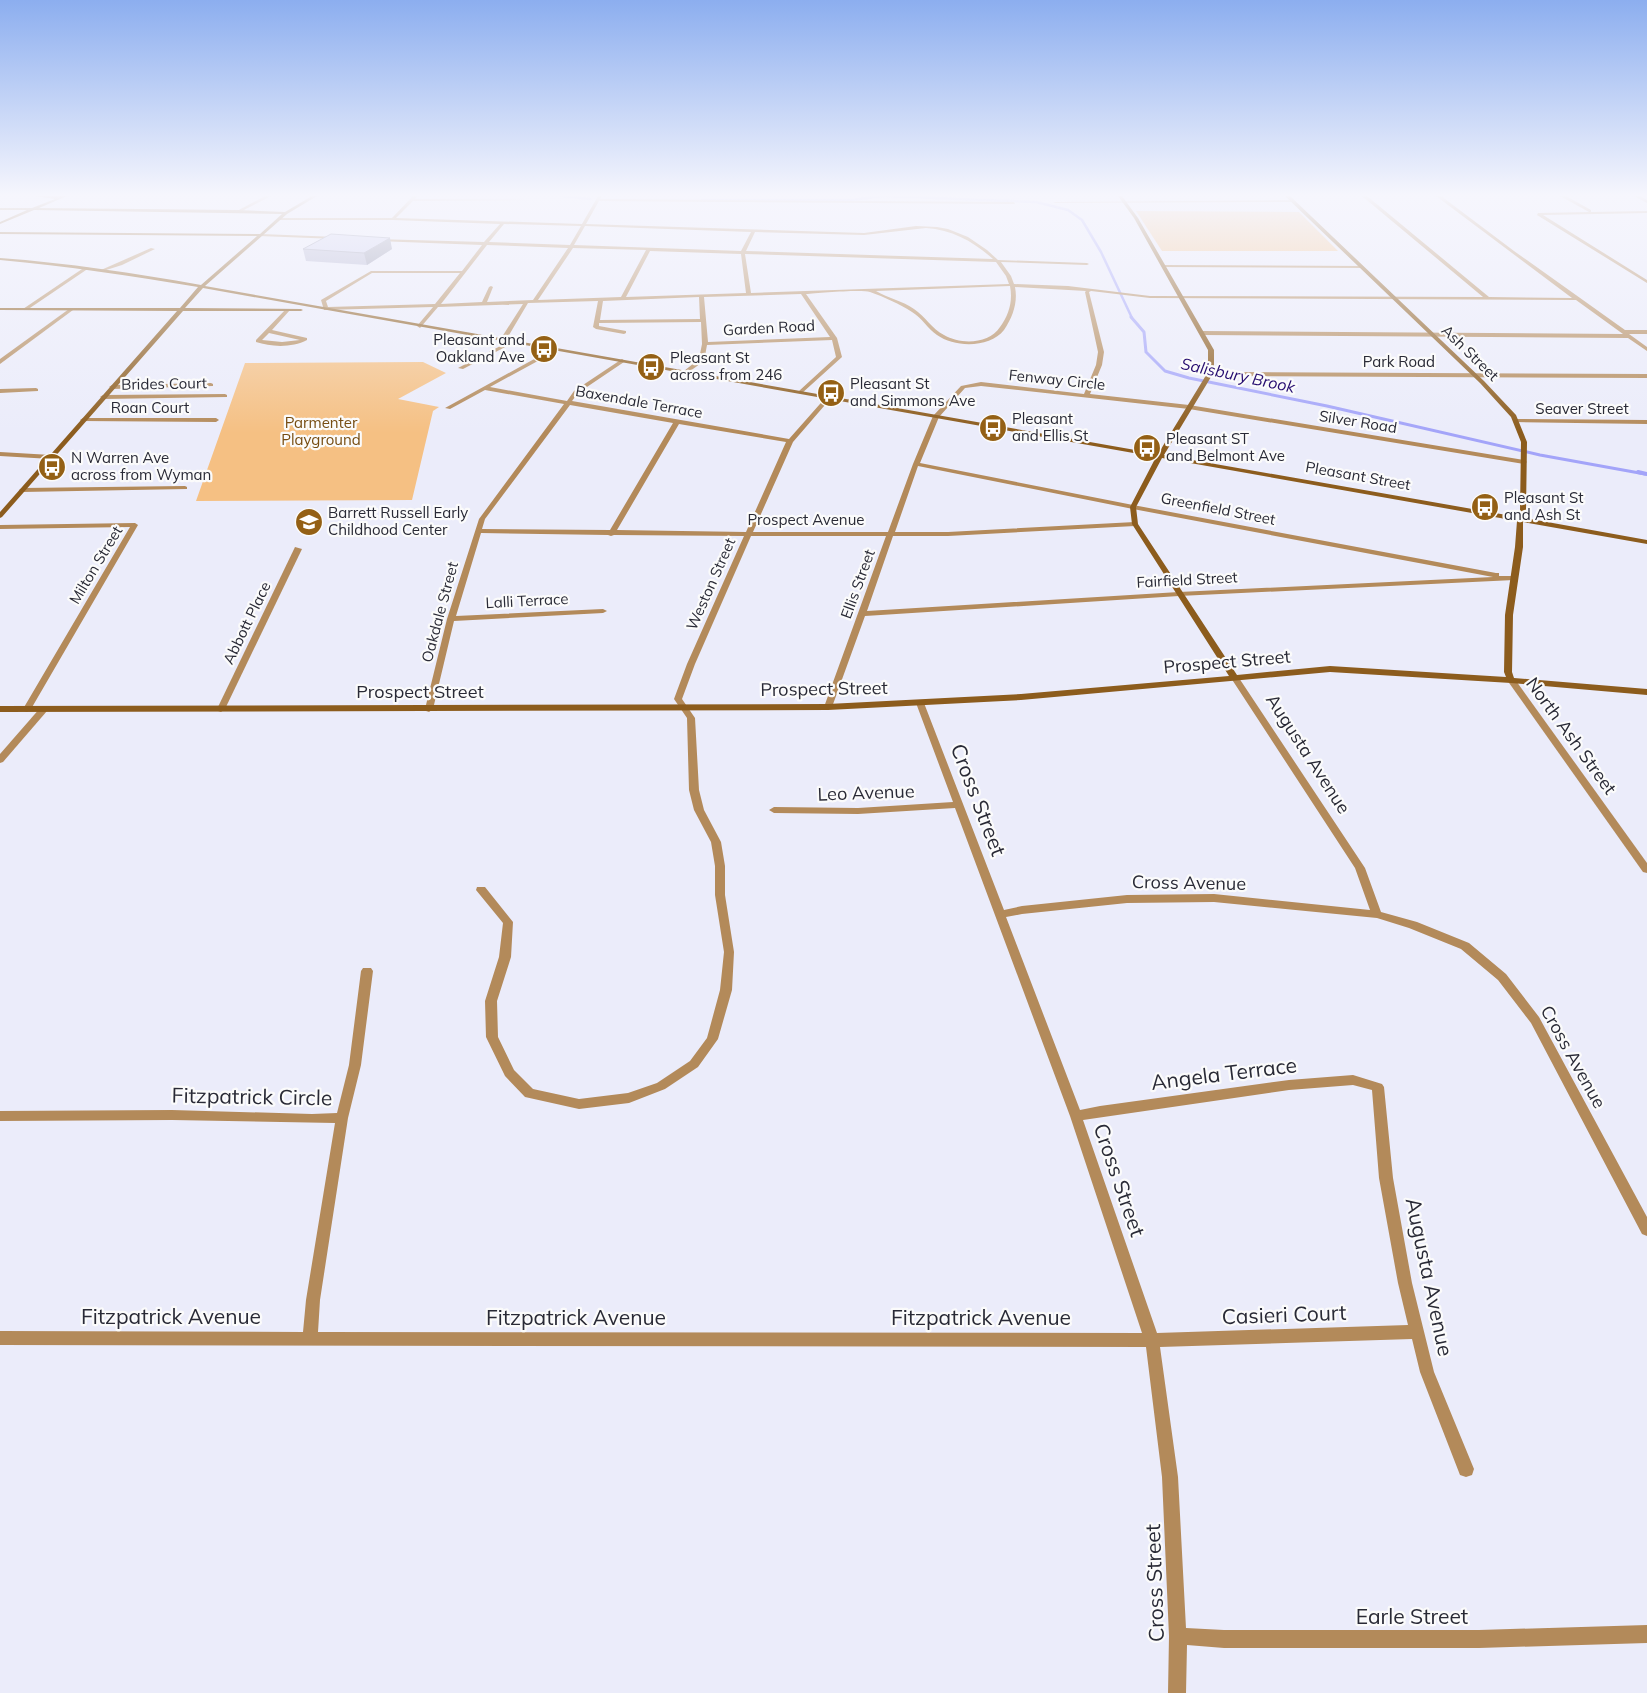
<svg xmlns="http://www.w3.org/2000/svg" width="1647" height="1693" viewBox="0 0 1647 1693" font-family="Mulish,sans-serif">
<rect width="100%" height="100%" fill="#ebecfa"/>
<!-- green -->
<g fill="#f5c083">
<path d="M1136,211l163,1 39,39h-176z"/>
<path d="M423,362l23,11 -48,26 41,8 -6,4 -21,89 -216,1 49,-138z"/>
</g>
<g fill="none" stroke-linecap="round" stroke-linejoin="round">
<!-- stream-far2 -->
<g stroke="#a3a4f9" stroke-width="2.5">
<path d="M562,196l28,3"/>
<path d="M884,196l152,6 32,8 14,10 19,32 31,66"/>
<path d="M702,200h149l33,-4"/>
</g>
<!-- stream-far1 -->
<path stroke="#a3a4f9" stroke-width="3" d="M1131,317l13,15 2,20 19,19 24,7 138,28 213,49 105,19"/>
<!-- stream -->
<path stroke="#a3a4f9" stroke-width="4" d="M1638,472l9,2"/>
<!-- street -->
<g fill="#b38a5a" fill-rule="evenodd">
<path d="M265,196h6l-31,16 -3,-1z"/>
<path d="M413,196h5l-3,3 119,1 -121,1 -17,17 186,6 16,-28h4l-2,3 414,3 1,2 -416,-3 -13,23 278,9 52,-7 21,1 11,2 20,8 19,13 11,10 89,3 2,1 -2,1 -86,-3 10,14 3,8 54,2 82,10 333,1 -121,-101h5l122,101 83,1 -136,-102h5l73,55 111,79h22v4h-18l18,13v4l-19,-13 -425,-3 -3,-2 3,-2 420,3 -47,-34 -426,-2 -59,-7 -2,1 15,60 -2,13 -12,29 99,11 335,55 3,2 -3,2 -335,-55 -208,-23 -16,2 -26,29 -19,46 213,42 363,68h3v3h15l4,2 -4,2 -335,16 -314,20 -33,91 -4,3 -4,-3 62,-171h-135l-56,128 -13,35 13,19 4,72 5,20 17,32 4,24v29l9,57 -2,38 -14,49 -20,28 -33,22 -36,14 -50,6 -54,-12 -20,-21 -19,-39 -1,-36 14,-44 4,-34 -27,-33 1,-3h8l28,35 -2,35 -14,44 1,36 16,33 19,19 46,10 49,-6 29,-10 33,-22 17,-23 13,-48 4,-38 -9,-57v-29l-4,-24 -17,-32 -5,-20 -2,-72 -13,-19 13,-35 57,-128 -130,-1 -3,1 -3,-1 -127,-2 -25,83 147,-7 4,2 -4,2 -149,8 -21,88 -4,3 -3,-1 -1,-2 22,-90 32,-100 85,-115 -79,-14 -35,19 -5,-1 111,-61 2,1v2l-68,37 77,14 7,-10 48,-32 3,2 -1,1 -46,31 -6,8 217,38 38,-43h4v2l-38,44 -40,90h135l25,-68 20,-48 28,-30 20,-4 103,12 12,-29 2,-13 -13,-60 1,-1 -71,-4c3,15 -2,30 -11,43 -14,18 -49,18 -67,5 -9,-6 -15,-17 -25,-23 -12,-8 -28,-15 -42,-20 -8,-3 -53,1 -64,2l31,44 5,19 -41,37 -3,-2 1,-1 37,-34 -4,-17 -125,5 -3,16 -18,13 -2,-1v-2l15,-12 3,-15 -1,-22 -102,1v3l27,5v2l-2,1 -28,-5 -3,-2 5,-26 -70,2 -22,37 -3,2 -3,-2 23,-36 -85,3 -18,21 -3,-2 16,-19 -109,3 -3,-10 50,-29h91l20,-26 -105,-4 -2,-2 109,3 16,-18 -107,-4h-114l-1,-2h114zM504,224l77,2 -11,19 -81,-3zM585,226l166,6 -10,19 -167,-6zM926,228c27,2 48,14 67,31l-247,-8 9,-19 109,3zM487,245l81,3 -35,52 -46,2 6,-15 -2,-1 -2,1 -7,15 -41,2zM573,248l73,2 -25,47 -83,3zM650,251l91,3 5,39 -120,4zM745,254l251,8 10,14 3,8 -258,9zM372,273h88l-25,31 -107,3 -2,-6zM1010,286c3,15 -1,29 -10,41 -11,17 -39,18 -56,8 -12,-6 -19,-19 -30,-26 -11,-8 -26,-11 -38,-18zM801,294l29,43 -122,5 -4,-45zM699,297l1,22 -100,1 3,-19zM570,405l103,18 -63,107 -128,-1 3,-10zM679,424l107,18 -40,90 -129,-2zM918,466l215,43 360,68 -314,15 -312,19 26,-75h55l187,-10 3,-2 -3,-2 -187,10h-53z"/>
<path d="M1560,196h6l25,14v2l56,-1v2l-104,2 104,65v3l-110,-68 1,-2 51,-1z"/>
<path d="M1634,196h6l7,4v3z"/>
<path d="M1292,200l1,2 -240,1 2,-1z"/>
<path d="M261,234l76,3 2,1 -2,1 -78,-3z"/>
<path d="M151,248l4,1 -33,16 -19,6 -2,-1z"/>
<path d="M1164,265l198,1 2,1 -2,1 -200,-1z"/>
<path d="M85,267l4,1 -62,42 -4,-1z"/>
<path d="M69,309l4,1 -73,54v-5z"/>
<path d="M286,309l4,1 -18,20 35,8v2c-15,8 -36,7 -51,2v-2zM269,333l31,7 -18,2 -20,-2z"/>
<path d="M510,341l5,1 -52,27 -5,-1z"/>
<path d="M1211,370l19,2 417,2v4l-417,-2 -21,-3v-2z"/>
<path d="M211,383l2,1v2l-101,3 -3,-2 3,-2z"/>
<path d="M36,388l2,1v2l-38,2v-4z"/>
<path d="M225,394l2,1v2l-124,2 -3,-2 3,-2z"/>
<path d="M83,418h133l3,2 -3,2 -135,-1 -1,-1z"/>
<path d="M1516,419l131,1v4l-133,-2 -1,-1z"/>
<path d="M0,452l51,3 3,2 -3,2 -51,-3z"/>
<path d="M185,486l2,1v2l-165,3 -3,-2 3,-2z"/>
<path d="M135,523l3,2 -107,184 -4,3 -3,-1 -1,-2 107,-182 -130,2v-4z"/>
<path d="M295,547l7,2 -77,160 -4,3 -3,-1 -1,-2z"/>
<path d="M1235,675l4,3 126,190 16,44 36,10 52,21 37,31 33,43 108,200v19l-5,-2 -111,-211 -33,-43 -37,-31 -52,-21 -32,-10 -163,-16 -87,1 -105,11 -16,3 74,193 20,-4 189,-26 64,-5 29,9 2,3 9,91 19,105 22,89 40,97 -2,6 -6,2 -6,-2 -40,-103 -8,-33 -252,8 18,130 8,151 38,2h255l168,-5v18l-168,5h-255l-37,-3 -1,48h-18l1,-57 -7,-159 -16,-130 -1146,-2v-14l303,1 3,-32 29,-177 -163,-3 -172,1v-10l172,-1 140,4 25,-1 12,-48 12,-94 2,-3h8l2,3 -12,94 -13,53 -28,182 -2,32 824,1 -72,-217 -115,-308 -97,6 -84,-1 -5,-3 5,-3 84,1 95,-6 -37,-99 4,-3 4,3 80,207 18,-4 105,-11 87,-1 156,16 -15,-42 -124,-190zM1353,1085l19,5 7,88 19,105 10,42 -251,8 -74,-213 206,-30z"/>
<path d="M1511,677l3,1 133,185v10l-4,-1 -136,-192z"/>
<path d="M44,706l4,3 -1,2 -44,51 -3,1v-9l41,-47z"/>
</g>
<!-- secondary -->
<path fill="#8c5c1d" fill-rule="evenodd" d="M35,196h32l-28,12 200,2 46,2 27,-16h5l-30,18 -82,72 953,168 50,-82v-22l-74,-132 -16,-22h4l16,22 76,132v22l-50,83 354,62 2,-5 1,-70 -10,-25 -31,-34 -195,-187h5l194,185 32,34 11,27 -1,70 -1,6 122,22v4l-124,-22v25l-10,68 -1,57 2,6 133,11v6l-136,-12 -181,-11 -309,28 -193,10 -828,2v-6l828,-2 193,-10 208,-18 -97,-152 -2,-17 26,-50 -953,-169 -18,20 116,1 2,1 -2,1h-118l-181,206 -2,1v-6l177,-201 -177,-1v-2h180l18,-21c-66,-11 -131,-21 -198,-27v-2c68,5 134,15 201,27l56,-49 -257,-2v-2l260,2 22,-20 -248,-4 -34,14v-2l27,-12h-27v-2h32l23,-9zM1162,458l355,63 -2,26 -10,68 -1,57 2,5 -176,-11 -93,9 -99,-151 -2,-17z"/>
</g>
<!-- wall -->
<path fill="#aeafcc" d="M303,249h89l-25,16 -61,-4z"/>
<!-- shaded-wall -->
<path fill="#8d8fa6" d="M390,238l2,11 -25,16 -3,-12z"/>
<!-- building -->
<path fill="#cacced" stroke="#8d8fa6" d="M331,234l59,4 -26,15 -61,-4z"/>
<!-- sky -->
<linearGradient id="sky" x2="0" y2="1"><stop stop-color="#8caeef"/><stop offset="0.45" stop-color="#f6f6fd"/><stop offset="1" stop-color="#f6f6fd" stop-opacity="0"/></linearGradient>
<rect width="1647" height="433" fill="url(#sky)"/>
<!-- icons -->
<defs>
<g id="bus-disc" transform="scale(1.4375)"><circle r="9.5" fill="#946015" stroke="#fbfbfb"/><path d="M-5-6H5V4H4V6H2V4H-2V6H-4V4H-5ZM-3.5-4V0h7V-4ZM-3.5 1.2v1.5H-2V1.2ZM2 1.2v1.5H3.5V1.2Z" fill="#fff"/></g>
<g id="school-disc" transform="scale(1.4375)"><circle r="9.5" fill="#946015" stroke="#fbfbfb"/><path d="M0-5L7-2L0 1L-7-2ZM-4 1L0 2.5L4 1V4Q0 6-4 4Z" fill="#fff"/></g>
</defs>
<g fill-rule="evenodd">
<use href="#bus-disc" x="544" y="349"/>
<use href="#bus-disc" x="651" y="367"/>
<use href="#bus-disc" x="831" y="393"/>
<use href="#bus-disc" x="993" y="428"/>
<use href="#bus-disc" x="1147" y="448"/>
<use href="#bus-disc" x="52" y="467"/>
<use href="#bus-disc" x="1485" y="507"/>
<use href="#school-disc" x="309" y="522"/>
</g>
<g text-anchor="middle" stroke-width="4.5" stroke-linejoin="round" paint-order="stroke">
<!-- far-street labels -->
<g font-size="15" fill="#292a36" stroke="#fbfbfb">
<text transform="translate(769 328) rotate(-3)" y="5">Garden Road</text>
<text transform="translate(1470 353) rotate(44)" y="5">Ash Street</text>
<text x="1399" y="367">Park Road</text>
<text transform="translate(1057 380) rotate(6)" y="5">Fenway Circle</text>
<text transform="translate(164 384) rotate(-1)" y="5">Brides Court</text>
<text transform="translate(639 402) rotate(10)" y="5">Baxendale Terrace</text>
<text x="150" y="413">Roan Court</text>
<text x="1582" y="414">Seaver Street</text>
<text transform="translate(1358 422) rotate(9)" y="5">Silver Road</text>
<text transform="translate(1358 476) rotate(10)" y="5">Pleasant Street</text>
<text transform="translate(1218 509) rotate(11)" y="5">Greenfield Street</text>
<text x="806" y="525">Prospect Avenue</text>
<text transform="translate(96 565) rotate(-59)" y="5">Milton Street</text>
<text transform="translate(1187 580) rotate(-3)" y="5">Fairfield Street</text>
<text transform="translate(711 584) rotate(-66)" y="5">Weston Street</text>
<text transform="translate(858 584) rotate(-70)" y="5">Ellis Street</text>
<text transform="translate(527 601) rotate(-3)" y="5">Lalli Terrace</text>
<text transform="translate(440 612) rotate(-75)" y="5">Oakdale Street</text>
<text transform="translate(247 623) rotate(-64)" y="5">Abbott Place</text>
</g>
<!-- far-poi labels -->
<g font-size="15" fill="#292a36" stroke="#fbfbfb" text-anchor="start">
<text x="525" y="345" text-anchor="end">Pleasant and<tspan x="525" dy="17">Oakland Ave</tspan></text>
<text x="670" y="363">Pleasant St<tspan x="670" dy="17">across from 246</tspan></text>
<text x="850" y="389">Pleasant St<tspan x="850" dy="17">and Simmons Ave</tspan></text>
<text x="1012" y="424">Pleasant<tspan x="1012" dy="17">and Ellis St</tspan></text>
<text x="1166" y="444">Pleasant ST<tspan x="1166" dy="17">and Belmont Ave</tspan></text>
<text x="71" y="463">N Warren Ave<tspan x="71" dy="17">across from Wyman</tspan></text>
<text x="1504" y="503">Pleasant St<tspan x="1504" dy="17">and Ash St</tspan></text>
<text x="328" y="518">Barrett Russell Early<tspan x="328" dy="17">Childhood Center</tspan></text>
</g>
<!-- far-park labels -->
<g font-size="15" fill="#774d12" stroke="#fbfbfb">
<text x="321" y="428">Parmenter<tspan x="321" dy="17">Playground</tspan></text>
</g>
<!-- far-water labels -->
<g font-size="16" font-style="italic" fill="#260d70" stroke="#fbfbfb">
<text transform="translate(1238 375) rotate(12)" y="6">Salisbury Brook</text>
</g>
<!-- street labels -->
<g font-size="18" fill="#292a36" stroke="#fbfbfb">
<text transform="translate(1227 662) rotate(-5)" y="6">Prospect Street</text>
<text transform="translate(824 689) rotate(-1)" y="6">Prospect Street</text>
<text x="420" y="698">Prospect Street</text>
<text transform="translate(1571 736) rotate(54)" y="6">North Ash Street</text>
<text transform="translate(1308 754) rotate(57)" y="6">Augusta Avenue</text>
<text transform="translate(866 793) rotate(-2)" y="6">Leo Avenue</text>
<text transform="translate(1189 883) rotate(1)" y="6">Cross Avenue</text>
<text transform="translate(1573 1057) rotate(61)" y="6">Cross Avenue</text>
</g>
<!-- near-street labels -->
<g font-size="21" fill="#292a36" stroke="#fbfbfb">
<text transform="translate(978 800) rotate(69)" y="7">Cross Street</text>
<text transform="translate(1224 1074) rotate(-7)" y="7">Angela Terrace</text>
<text transform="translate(252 1097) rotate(1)" y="7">Fitzpatrick Circle</text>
<text transform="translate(1119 1180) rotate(71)" y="7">Cross Street</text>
<text transform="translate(1429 1277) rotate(78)" y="7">Augusta Avenue</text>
<text transform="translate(1284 1315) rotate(-2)" y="7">Casieri Court</text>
<text x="171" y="1324">Fitzpatrick Avenue</text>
<text x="576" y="1325">Fitzpatrick Avenue</text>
<text x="981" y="1325">Fitzpatrick Avenue</text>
<text transform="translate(1155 1583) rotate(-92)" y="7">Cross Street</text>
<text x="1412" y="1624">Earle Street</text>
</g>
</g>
</svg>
